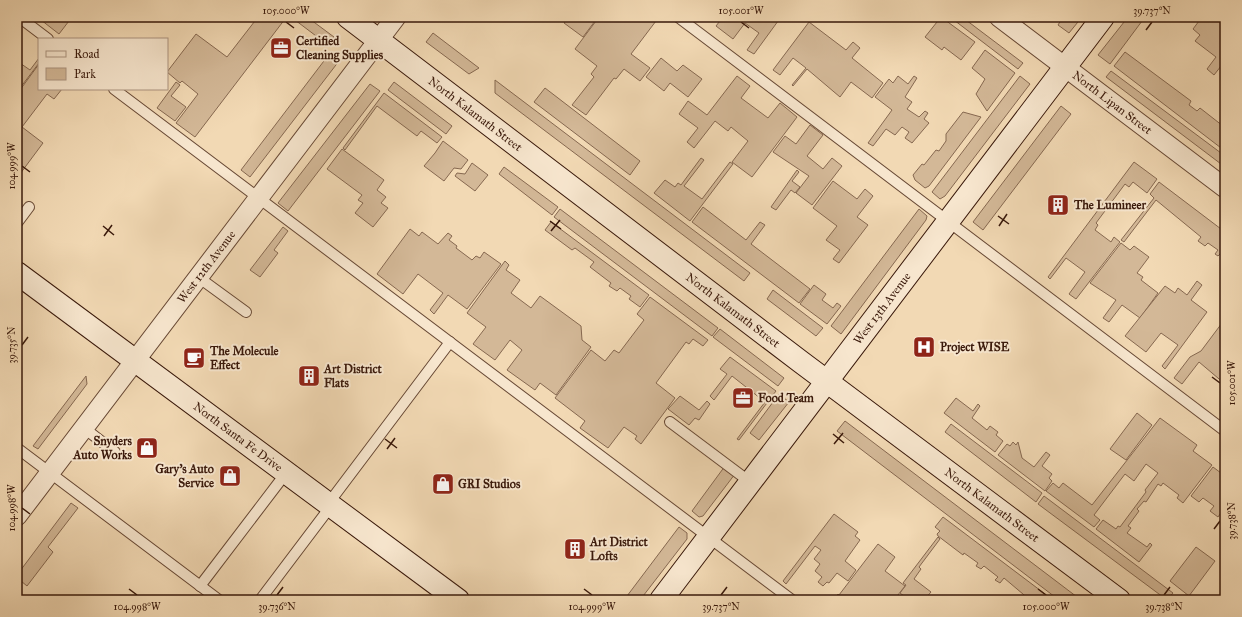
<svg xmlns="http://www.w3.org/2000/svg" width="1242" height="617" viewBox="0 0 1242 617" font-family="'IM FELL Great Primer',serif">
<rect width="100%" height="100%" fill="#f2d9b4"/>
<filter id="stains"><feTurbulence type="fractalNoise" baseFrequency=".005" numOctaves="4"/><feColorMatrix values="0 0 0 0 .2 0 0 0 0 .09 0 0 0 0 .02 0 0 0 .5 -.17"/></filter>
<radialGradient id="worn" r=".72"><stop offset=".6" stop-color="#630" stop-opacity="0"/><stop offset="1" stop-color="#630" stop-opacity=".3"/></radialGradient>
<!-- green -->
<g fill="#d3b897" stroke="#866850">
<path d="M43,17h29l-13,17 -18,-14z"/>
<path d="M258,17h24l3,2 -90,118 -19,-14 22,-29 -16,-13 -2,2 -13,-11 29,-38 31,23z"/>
<path d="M291,17h16l27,20 -6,8z"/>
<path d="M568,17h30l-15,20 -19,-14z"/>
<path d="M599,17h60l-28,37 19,14 -10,13 -16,-12 -8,10 -2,-1 -28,37 -14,-10 22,-28 -3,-3 6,-8 -22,-17z"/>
<path d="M723,17h58l-27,37 -7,-4 12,-17 -14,-10 -12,16 -17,-13z"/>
<path d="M941,17l34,25 -14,18 -17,-13 -2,3 -17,-13z"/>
<path d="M950,17h12l61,46 -5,6z"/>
<path d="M1063,17h19l-13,16 -11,-8z"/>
<path d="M1128,17h17l-35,47 -12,-9z"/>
<path d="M1202,17h23v44l-11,14 -7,-6 9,-12 -21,-16 5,-6 -7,-6z"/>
<path d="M809,22l37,28 7,-8 7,6 -8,10 31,25 -11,15 -21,-16 -11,15 -33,-28 -14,17 -1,-1 14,-17 -13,-10 -13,17 -7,-5z"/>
<path d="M433,33l46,35 -10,6 -43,-32z"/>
<path d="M985,50l30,23 -28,38 -11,-17 9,-15 -13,-11z"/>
<path d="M1125,52l66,49 -2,4 8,6 3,-3 23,18 -3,5 5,4v16l-111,-85z"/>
<path d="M330,53l9,8 -89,116 -9,-7z"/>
<path d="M39,58v5l-22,29v-31l13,9z"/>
<path d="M661,58l16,13 6,-6 19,14 -14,18 -18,-14 -6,8 -18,-14z"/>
<path d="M39,64v25h23l-8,10 -7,-5 -25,33 21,16 -26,35v-84z"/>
<path d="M1111,71l114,85v11l-119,-90z"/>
<path d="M737,76l13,10 -9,12 27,20 12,-15 17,14 -45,60 -20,-15 16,-21 -17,-14 -3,4 -13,-10 -21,27 -7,-6 11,-14 -19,-14 9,-13 19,14z"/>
<path d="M898,76l10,8 6,-8 3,2 -12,19 7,5 -5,7 12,8 6,-6 3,2 -4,6 5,4 -17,20 -7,-5 4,-6 -7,-5 -7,8 -9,-6 -13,17 -5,-3 24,-33 -17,-13 14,-18 4,4z"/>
<path d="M1020,76l10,8 -85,112 -5,3 -8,-7z"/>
<path d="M495,80l255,193 -6,8 -249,-188z"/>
<path d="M176,82l4,3 -9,11 15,11 -11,14 -18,-13z"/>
<path d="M394,82l58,44 -6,8 -58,-44z"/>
<path d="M370,84l10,7 -92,120 -10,-8z"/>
<path d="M545,88l95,73 -10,14 -96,-73z"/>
<path d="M384,93l58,44 -5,6 -16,-12 -4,5 -40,-30 -32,44 -2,-2z"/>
<path d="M1061,106l10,8 -88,116 -10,-8z"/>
<path d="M963,112l18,5 -52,69 -4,2 -10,-8 -2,-5 9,-11 2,1 12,-15 3,1 7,-10v-7z"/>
<path d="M810,125l13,10 -16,21 16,13 9,-11 10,8 -30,39 -16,-12 13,-17 -36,-24 12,-16 11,8z"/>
<path d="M443,141l25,19 -7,9 -7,-1 -10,13 -20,-15 11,-13z"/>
<path d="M342,149l42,31 -7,10 9,7 -5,6 7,5 -15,19 -18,-14 8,-10 -5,-3 4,-5 -35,-26z"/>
<path d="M701,158l3,2 -20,26 18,13 28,-37 3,2 -43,57 -36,-28 11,-13 10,7 3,-4 3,2z"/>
<path d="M1134,162l23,17 -10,14 -14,-11 -4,5 -4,-3 -29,39 2,2 -3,5 16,12 3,-5 6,5 -44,57 -7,-5 16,-22 -19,-14 -16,21 -2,-2z"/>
<path d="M472,163l16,12 -13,16 -20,-15 2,-3 8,1z"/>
<path d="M504,167l54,40 -6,8 -53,-41z"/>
<path d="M797,170l2,2 -7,9 8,6 -5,6 -4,-3 -15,20 -5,-3z"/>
<path d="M833,181l24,18 8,-10 8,7 -16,21 11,8 -29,38 -6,-4 7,-9 -14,-10 11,-14 -24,-18z"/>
<path d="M1159,182l66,50v22l-3,-2 -4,4 -3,-2 3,-4 -10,-7 -3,3 -7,-5 3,-4 -45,-37 -32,42 -3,-2 33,-42 -4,-4z"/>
<path d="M703,207l43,33 14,-18 5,3 -14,19 59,45 -11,14 -107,-81z"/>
<path d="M560,209l158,119 -6,8 -158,-119z"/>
<path d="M919,209l8,7 -1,4 -85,114 -10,-8z"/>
<path d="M551,222l98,73 -9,12 -11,-8 2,-3 -11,-8 -3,3 -8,-5 2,-3 -21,-16 4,-5 -19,-14 -3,2 -27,-20z"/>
<path d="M283,227l5,4 -14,19 4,3 -18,24 -10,-7z"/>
<path d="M410,229l9,7 3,-4 16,12 10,-11 4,3 -3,4 8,6 -1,2 16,12 4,-4 4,2 4,-6 17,12 -34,45 -19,-14 -14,19 -4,-4 13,-17 -25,-19 -15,20 -26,-20z"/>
<path d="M1121,243l9,7 4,-4 15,11 -12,16 6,4 -2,3 17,13 -18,25 -18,-13 -13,17 -6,-4 13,-18 -26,-17z"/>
<path d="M505,261l4,4 -3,5 14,10 -9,13 20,15 9,-12 41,30 1,14 9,7 -35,48 -16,-12 -5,7 -28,-20 15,-20 -12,-10 -15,20 -22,-16 13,-17 -19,-14z"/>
<path d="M1197,281l5,4 -11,15 16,12 -42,57 -3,-3 16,-21 -17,-12 -15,19 -21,-16 40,-50 10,7 3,-5 9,7z"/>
<path d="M814,285l12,9 -4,6 11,8 4,-5 4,3 -14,18 -27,-20z"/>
<path d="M773,290l50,38 -7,8 -49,-37z"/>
<path d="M650,297l58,43 -5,6 -10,-7 -4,5 -3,-2 -30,41 19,15 -34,46 -6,-5 2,-3 -13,-9 -16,21 -28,-20 5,-7 -30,-23 36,-48 14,11 9,-11 5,3 25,-33 -7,-6z"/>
<path d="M1225,319v8l-5,7 5,4v46l-26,-22 -17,22 -8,-6 16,-21 11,-6z"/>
<path d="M720,329l64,49 -6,8 -65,-49z"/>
<path d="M730,357l46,34 -37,49 -2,-1 28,-37 -33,-26 -18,24 -4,-4 17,-22 -7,-5z"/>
<path d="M86,376l1,8 -49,65 -5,-3z"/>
<path d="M779,394l10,8 -30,38 -9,-7z"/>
<path d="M680,396l19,14 8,-9 3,3 -11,16 -4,-2 -6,7 -21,-16z"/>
<path d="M956,398l17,13 5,-7 2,2 -8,12 15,12 3,-4 8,6 -2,3 7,6 -8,11 -51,-39z"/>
<path d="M1137,413l15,12 -26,35 -16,-11z"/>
<path d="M1160,418l37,27 -4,6 19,14 -29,38 -6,-5 2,-3 -16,-12 -2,3 -3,-2 -12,18 -2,-1 -7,8 2,2 -11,15 3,2 -4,5 20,14 3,-4 2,2 -13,17 -43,-33 7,-9 13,9 2,-3 2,1 26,-35 -1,-2 13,-17 -12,-9 -12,17 -9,-7 -31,41 6,5 -6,7 -48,-36 7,-8 6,5 4,-5 29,22z"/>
<path d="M845,421l236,179h-22l-222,-169z"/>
<path d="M951,424l91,69 -6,9 -91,-70z"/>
<path d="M1013,442l3,3 2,-3 4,16 12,9 12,-15 4,3 -8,11 10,8 -3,4 3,3 -7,10 -47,-36 9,-11 3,2z"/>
<path d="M725,466l10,8 -32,42 -4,1 -7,-6z"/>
<path d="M1213,467l12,9v31l-7,10 -8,-6 4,-5 -11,-8 -4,4 -8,-6z"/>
<path d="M1044,496l129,97 -6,7 -129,-96z"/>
<path d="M71,503l7,5 -30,39 5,5 -26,34 -6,-5 -4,5v-11z"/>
<path d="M834,514l24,18 -3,4 5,4 -15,21 11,9 -8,11 -11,-8 -8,10 -2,-1 -4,4 -5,-4 4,-5 -7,-6 5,-7 -6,-5 7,-9 -6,-4 -29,38 -3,-3z"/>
<path d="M943,517l110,83h-23l-26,-22 -4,5 -5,-3 3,-3 -14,-11 -3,3 -5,-3 2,-3 -14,-10 -1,2 -25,-19 -1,-2 3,-3 -5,-4z"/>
<path d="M679,527l8,6v6l-47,61h-16z"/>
<path d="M938,537l2,2 -21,28 2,2 -7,10 17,13 -7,8h-15l-9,-7 6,-8 -3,-2z"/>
<path d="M878,544l17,13 -10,14 20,15 -11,14h-60l4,-6 1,1z"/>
<path d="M1196,547l19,14 -26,35 -19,-15z"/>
</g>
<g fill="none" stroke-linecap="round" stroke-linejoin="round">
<!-- lane casing -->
<g stroke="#674834" stroke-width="12">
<g id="lane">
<path d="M19,17l29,22"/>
<path d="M678,17l547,414"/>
<path d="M114,89l678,511"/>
<path d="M17,223l12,-16"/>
<path d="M198,277l48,35"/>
<path d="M670,422l80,60"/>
<path d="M84,428l31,24"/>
<path d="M17,448l202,152"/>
<path d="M328,504l122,-162"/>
<path d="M200,586l86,-113"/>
<path d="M260,600l71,-94"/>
</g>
</g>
<!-- street casing -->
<g stroke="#674834" stroke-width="21">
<g id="street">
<path id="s1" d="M999,17l226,171"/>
<path id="s2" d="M17,516l379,-499"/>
</g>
</g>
<!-- secondary casing -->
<g stroke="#39180a" stroke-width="24">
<g id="secondary">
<path id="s3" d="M348,17l453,345 318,238"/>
<path id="s4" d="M17,273l441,327"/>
<path id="s5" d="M661,600l442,-583"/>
</g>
</g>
<!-- lane -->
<use href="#lane" stroke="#f7e6ce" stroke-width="10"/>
<!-- street -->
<use href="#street" stroke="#f7e6ce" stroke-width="19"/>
<!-- secondary -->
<use href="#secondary" stroke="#f7e6ce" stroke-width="22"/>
</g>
<!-- ticks -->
<path fill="none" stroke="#39180a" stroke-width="1.5" d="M286,22l8,6M741,22l8,6M1146,30l6,-8M22,166l8,6M998,216l11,8M550,221l11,8M103,226l11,9M999,226l8,-12M551,231l9,-11M104,236l8,-11M22,345l6,-8M1212,377l8,6M833,434l11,9M385,439l12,9M834,444l9,-11M387,449l8,-11M22,508l8,6M1214,529l6,-8M129,589l8,6M584,589l8,6M1038,589l8,6M277,595l6,-8M721,595l6,-8M1164,595l6,-8"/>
<!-- icons -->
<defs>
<g id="office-square" transform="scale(1.15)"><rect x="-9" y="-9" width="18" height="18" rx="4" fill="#8f2418" stroke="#f7e6ce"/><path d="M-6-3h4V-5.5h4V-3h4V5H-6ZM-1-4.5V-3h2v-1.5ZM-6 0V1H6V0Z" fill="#fff"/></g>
<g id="building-square" transform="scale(1.15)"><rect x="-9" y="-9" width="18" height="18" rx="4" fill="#8f2418" stroke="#f7e6ce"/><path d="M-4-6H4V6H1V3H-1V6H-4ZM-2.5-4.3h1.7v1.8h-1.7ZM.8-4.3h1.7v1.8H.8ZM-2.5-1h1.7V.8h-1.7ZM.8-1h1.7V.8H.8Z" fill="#fff"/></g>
<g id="hospital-square" transform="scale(1.15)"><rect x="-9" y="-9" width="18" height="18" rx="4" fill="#8f2418" stroke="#f7e6ce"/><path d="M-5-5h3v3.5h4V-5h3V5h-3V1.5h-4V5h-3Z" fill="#fff"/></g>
<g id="cafe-square" transform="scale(1.15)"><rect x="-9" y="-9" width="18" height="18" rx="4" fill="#8f2418" stroke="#f7e6ce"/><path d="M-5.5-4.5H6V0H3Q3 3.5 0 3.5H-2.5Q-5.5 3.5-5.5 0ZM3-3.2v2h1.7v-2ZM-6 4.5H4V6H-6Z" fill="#fff"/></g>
<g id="shop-square" transform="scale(1.15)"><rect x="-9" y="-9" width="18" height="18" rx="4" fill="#8f2418" stroke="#f7e6ce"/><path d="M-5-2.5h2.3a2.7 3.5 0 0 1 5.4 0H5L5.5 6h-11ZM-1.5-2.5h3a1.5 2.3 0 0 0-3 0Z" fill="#fff"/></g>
</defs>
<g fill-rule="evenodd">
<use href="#office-square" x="281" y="48"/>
<use href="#building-square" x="1058" y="205"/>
<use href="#hospital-square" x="924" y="347"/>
<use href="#cafe-square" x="194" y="358"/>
<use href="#building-square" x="309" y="376"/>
<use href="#office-square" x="743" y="398"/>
<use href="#shop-square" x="147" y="448"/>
<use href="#shop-square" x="230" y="476"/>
<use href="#shop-square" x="443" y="484"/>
<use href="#building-square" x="575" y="549"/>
</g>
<g text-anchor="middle" stroke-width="4" stroke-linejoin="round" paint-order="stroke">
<!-- poi labels -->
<g font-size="12" font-weight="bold" fill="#39180a" stroke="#f7e6ce" text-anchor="start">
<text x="296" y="45">Certified<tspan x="296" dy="14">Cleaning Supplies</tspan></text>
<text x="1074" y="209">The Lumineer</text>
<text x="940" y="351">Project WISE</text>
<text x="210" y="355">The Molecule<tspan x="210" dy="14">Effect</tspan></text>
<text x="324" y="373">Art District<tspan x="324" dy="14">Flats</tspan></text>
<text x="758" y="402">Food Team</text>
<text x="132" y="445" text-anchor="end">Snyders<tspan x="132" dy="14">Auto Works</tspan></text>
<text x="214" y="473" text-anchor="end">Gary's Auto<tspan x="214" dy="14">Service</tspan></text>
<text x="458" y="488">GRI Studios</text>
<text x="590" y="546">Art District<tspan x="590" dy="14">Lofts</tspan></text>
</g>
<!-- street labels -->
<g font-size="12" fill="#39180a" stroke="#f7e6ce">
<text dy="4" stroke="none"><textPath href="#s1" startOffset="142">North Lipan Street</textPath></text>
<text dy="4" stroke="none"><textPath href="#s3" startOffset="160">North Kalamath Street</textPath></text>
<text dy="4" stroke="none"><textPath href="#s2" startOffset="313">West 12th Avenue</textPath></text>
<text dy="4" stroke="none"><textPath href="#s5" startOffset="366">West 13th Avenue</textPath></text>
<text dy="4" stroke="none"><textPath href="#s3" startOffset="484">North Kalamath Street</textPath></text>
<text dy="4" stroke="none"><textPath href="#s4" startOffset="275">North Santa Fe Drive</textPath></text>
<text dy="4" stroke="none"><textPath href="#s3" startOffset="808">North Kalamath Street</textPath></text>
</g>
</g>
<!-- margin -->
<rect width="1242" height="617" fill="none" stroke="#f2d9b4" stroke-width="44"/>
<!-- legend -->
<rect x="38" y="38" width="130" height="52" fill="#f7e6ce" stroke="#ab9480"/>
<rect x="46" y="51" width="20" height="6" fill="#f7e6ce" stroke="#ab9480"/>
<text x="74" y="58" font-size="12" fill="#39180a">Road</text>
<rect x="46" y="68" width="20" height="12" fill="#d3b897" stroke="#ab9480"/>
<text x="74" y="78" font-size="12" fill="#39180a">Park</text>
<rect x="22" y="22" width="1198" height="573" fill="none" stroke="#39180a" stroke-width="1.5"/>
<g font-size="10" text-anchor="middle" fill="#39180a">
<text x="286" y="14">105.000°W</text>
<text x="741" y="14">105.001°W</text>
<text x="1152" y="14">39.737°N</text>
<text transform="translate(11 166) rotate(-90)" y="4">104.999°W</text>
<text transform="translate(11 345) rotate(-90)" y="4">39.735°N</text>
<text transform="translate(1231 383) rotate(-90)" y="4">105.001°W</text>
<text transform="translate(11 508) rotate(-90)" y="4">104.998°W</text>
<text transform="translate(1231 521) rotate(-90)" y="4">39.738°N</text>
<text x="137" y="610">104.998°W</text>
<text x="277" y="610">39.736°N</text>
<text x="592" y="610">104.999°W</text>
<text x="721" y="610">39.737°N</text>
<text x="1046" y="610">105.000°W</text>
<text x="1164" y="610">39.738°N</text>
</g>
<rect width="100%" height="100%" filter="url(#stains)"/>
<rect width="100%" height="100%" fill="url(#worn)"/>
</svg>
